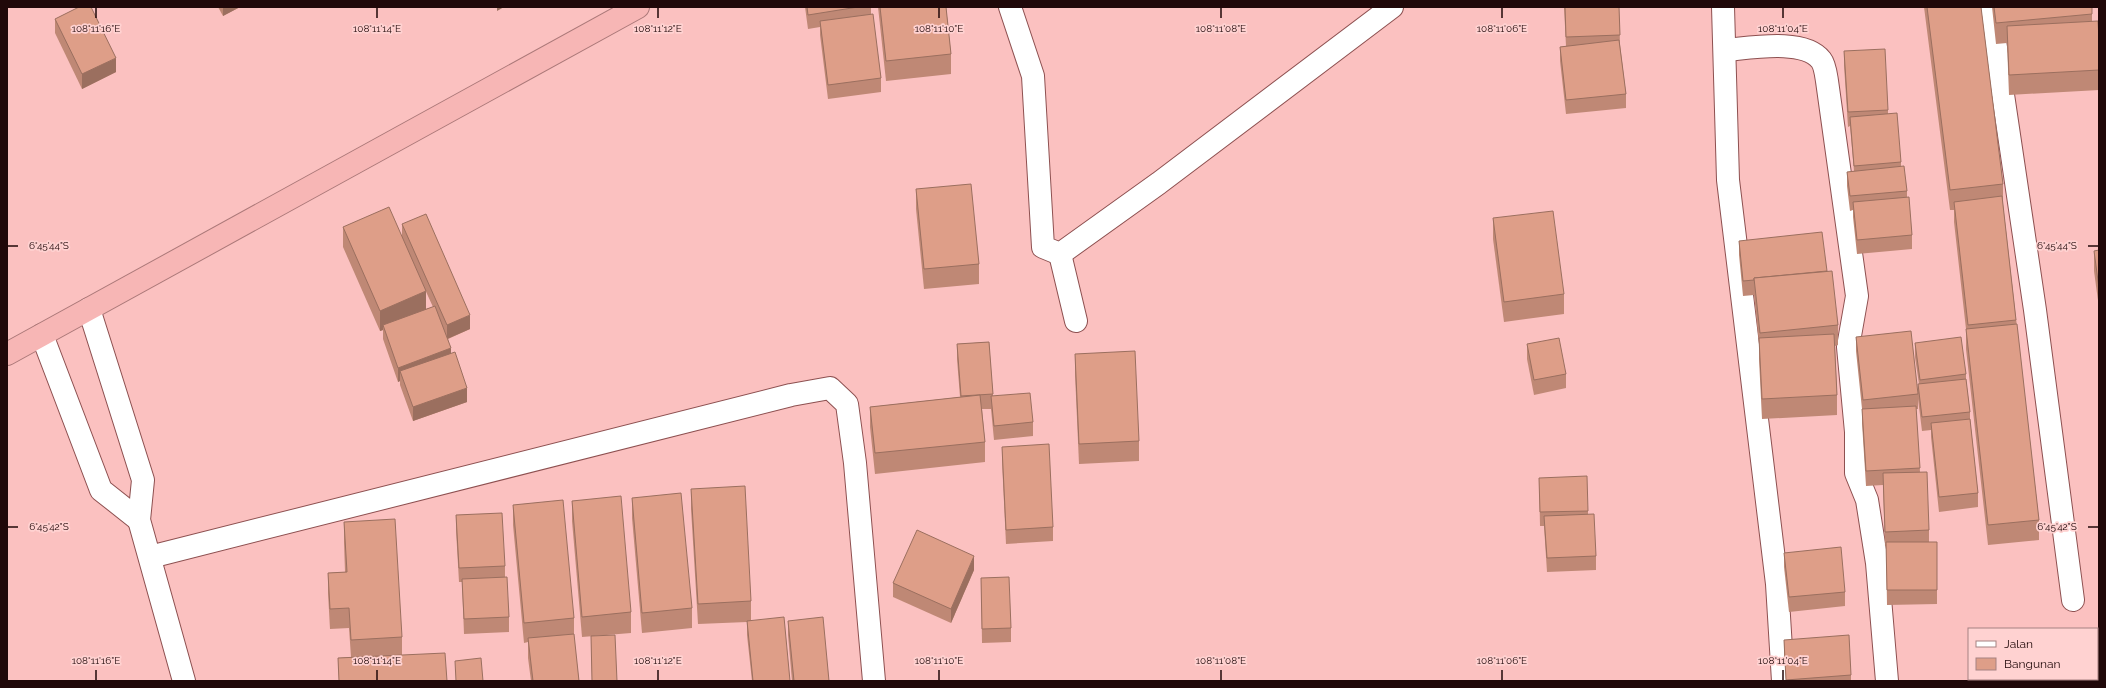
<svg xmlns="http://www.w3.org/2000/svg" width="2106" height="688" viewBox="0 0 2106 688" font-family="Raleway,sans-serif">
<rect width="100%" height="100%" fill="#fbc1c0"/>
<g fill="none" stroke-linecap="round" stroke-linejoin="round">
<!-- minor casing -->
<g stroke="#8d5050" stroke-width="24">
<g id="minor">
<path d="M1010,7l23,69 10,171 17,7 99,-71 233,-176"/>
<path d="M1723,7l5,173 49,404 6,97"/>
<path d="M1990,7l45,303 38,290"/>
<path d="M1726,50c24,-2 78,-12 95,10 4,5 5,15 6,21l30,215 -9,51 8,85v41l11,27 10,63 10,118"/>
<path d="M1060,254l16,67"/>
<path d="M89,309l54,171 -4,40 45,161"/>
<path d="M42,335l59,155 38,30"/>
<path d="M150,557l641,-162 39,-7 17,16 8,59 19,218"/>
</g>
</g>
<!-- highway casing -->
<g stroke="#ac7979" stroke-width="24">
<path id="highway" d="M7,354l631,-347"/>
</g>
<!-- minor -->
<use href="#minor" stroke="#fff" stroke-width="22"/>
<!-- highway -->
<use href="#highway" stroke="#f7b6b5" stroke-width="22"/>
</g>
<!-- wall -->
<g fill="#bf8875" fill-rule="evenodd">
<path d="M218,7h22l-17,9z"/>
<path d="M805,7h66v7l10,64v14l-53,7 -8,-64v-8l-12,2z"/>
<path d="M878,7h68l5,47v20l-65,7z"/>
<path d="M1564,7h55l1,38 6,49v14l-60,6 -6,-53v-14l6,-1z"/>
<path d="M1924,7h57l22,177v20l36,316v20l-51,5 -22,-196v-20l-12,-107v-12h-4z"/>
<path d="M1992,7h100v14l7,19v50l-90,5 -2,-52 -11,1z"/>
<path d="M55,19l61,53 -34,17 -27,-56z"/>
<path d="M1844,51l44,59v4l13,48v4l6,25v7l5,37v14l-55,5 -4,-37v-7l-3,1 -3,-25v-14l7,-1 -4,-45 -2,1 -4,-62z"/>
<path d="M916,189l63,75v20l-55,5 -8,-80z"/>
<path d="M1493,218l71,76v20l-60,8 -11,-83z"/>
<path d="M402,224l68,105 -22,10 3,15 16,48 -54,19 -13,-36v-4l-2,1 -15,-43v-9l-3,1 -37,-84v-20l59,11zM413,263l20,44 -7,2z"/>
<path d="M1739,241l88,30 11,54v20l-3,1 2,49v20l-75,4 -3,-60v-16l-5,-48 -11,1 -4,-41z"/>
<path d="M2099,250v58l-5,-37v-20z"/>
<path d="M1856,337l62,57v-10h1l-4,-27v-14l51,31v5l4,33v7l8,74v14l-39,5 -8,-75v-7l-9,1 -4,-32v10h-2l4,63 9,58v12h8v62l-50,1 -1,-59h-1l-2,-61 -17,1 -4,-63v-14l-6,-58z"/>
<path d="M989,342l4,54 40,26v14l-39,4 -3,-31h-9l3,33v20l-110,12 -5,-47v-20l90,-10 -3,-38v-15z"/>
<path d="M1527,344l39,30v14l-32,7 -7,-36z"/>
<path d="M1075,354l64,87v20l-60,3 -4,-90z"/>
<path d="M1002,447l51,80v14l-47,3 -4,-83z"/>
<path d="M1539,478l49,33v3l8,42v14l-49,2 -3,-46h-4z"/>
<path d="M691,489l60,112v19l39,61h-38l-5,-46v-13l-49,2 -7,-115z"/>
<path d="M632,498l60,110v20l-50,5 -10,-115z"/>
<path d="M572,501l59,111v21l-49,4 -10,-116z"/>
<path d="M513,505l61,113v20l5,43h-48l-3,-23v-16l-4,1 -11,-118z"/>
<path d="M456,515l49,51v11l4,40v15l-45,2 -2,-52h-3l-3,-52z"/>
<path d="M344,522l58,115v18l45,26h-108l-1,-23 13,-1 -2,-29 -19,1 -2,-36v-20l17,-1 -1,-30z"/>
<path d="M1784,553l61,39v14l-56,6 -5,-45z"/>
<path d="M974,570l-23,53 -58,-26v-14z"/>
<path d="M981,578l30,50v14l-29,1z"/>
<path d="M788,621l41,60h-37l-4,-46z"/>
<path d="M591,636l26,45h-25z"/>
<path d="M1784,640l67,35v6h-65l-2,-27z"/>
</g>
<!-- shaded-wall -->
<g fill="#9b6f5f">
<path d="M223,7h17l-17,9z"/>
<path d="M497,7h7l-7,4z"/>
<path d="M116,58v14l-34,17v-15z"/>
<path d="M426,291v20l-43,14v5l-3,1v-20z"/>
<path d="M470,315v14l-23,10v-14z"/>
<path d="M451,348v15l-51,8v10l-2,1v-14z"/>
<path d="M467,388v14l-54,19v-14z"/>
<path d="M974,556v14l-23,53v-14z"/>
</g>
<!-- building -->
<g fill="#de9e88" stroke="#9b6f5f">
<path d="M79,7h12l25,51 -34,16 -27,-55z"/>
<path d="M807,7h51l-50,8z"/>
<path d="M880,7h66l5,47 -65,7z"/>
<path d="M1565,7h54l1,28 -54,2z"/>
<path d="M1927,7h54l22,177 -53,6z"/>
<path d="M1994,7h98v7l-96,9z"/>
<path d="M873,14l8,64 -53,7 -8,-64z"/>
<path d="M2098,21l1,19v30l-90,5 -2,-49z"/>
<path d="M1619,40l7,54 -60,6 -6,-53z"/>
<path d="M1885,49l3,61 -40,2 -4,-61z"/>
<path d="M1897,113l4,49 -47,4 -4,-49z"/>
<path d="M1904,166l3,25 -57,5 -3,-24z"/>
<path d="M971,184l8,80 -55,5 -8,-80z"/>
<path d="M2002,196l14,124 -48,5 -14,-123z"/>
<path d="M1909,197l3,38 -55,5 -4,-38z"/>
<path d="M389,207l37,84 -46,20 -37,-84z"/>
<path d="M1553,211l11,83 -60,8 -11,-84z"/>
<path d="M426,214l44,101 -23,10 -45,-101z"/>
<path d="M1822,232l5,39 -73,7v2l-11,1 -4,-40z"/>
<path d="M2099,250v38l-5,-37z"/>
<path d="M1832,271l6,54 -78,8 -6,-55z"/>
<path d="M435,306l16,42 -53,20 -15,-43z"/>
<path d="M2017,324l22,196 -51,5 -22,-196z"/>
<path d="M1911,331l7,63 -55,6 -7,-63z"/>
<path d="M1834,334l3,61 -75,4 -3,-61z"/>
<path d="M1961,337l5,37 -46,6 -5,-37z"/>
<path d="M1559,338l7,36 -32,6 -7,-36z"/>
<path d="M989,342l4,52 -32,2 -4,-52z"/>
<path d="M1135,351l4,90 -60,3 -4,-90z"/>
<path d="M455,352l12,36 -54,19 -13,-36z"/>
<path d="M1966,379l4,33 -48,5 -4,-33z"/>
<path d="M1030,393l3,29 -39,4 -3,-30z"/>
<path d="M980,395l5,47 -110,11 -5,-46z"/>
<path d="M1916,406l4,62 -54,3 -4,-62z"/>
<path d="M1970,419l8,74 -39,4 -8,-74z"/>
<path d="M1049,444l4,83 -47,3 -4,-83z"/>
<path d="M1927,472l2,58 -44,2 -2,-59z"/>
<path d="M1587,476l1,35 -48,1 -1,-34z"/>
<path d="M745,486l6,115 -53,3 -7,-115z"/>
<path d="M681,493l11,115 -50,5 -10,-115z"/>
<path d="M621,496l10,116 -49,5 -10,-116z"/>
<path d="M563,500l11,118 -50,5 -11,-118z"/>
<path d="M502,513l3,53 -46,2 -3,-53z"/>
<path d="M1594,514l2,42 -49,2 -3,-42z"/>
<path d="M395,519l7,118 -51,3 -2,-32 -19,1 -2,-36 19,-1 -3,-50z"/>
<path d="M917,530l57,26 -23,53 -58,-26z"/>
<path d="M1886,542h51v48h-50z"/>
<path d="M1841,547l4,45 -56,5 -5,-44z"/>
<path d="M507,577l2,40 -45,2 -2,-40z"/>
<path d="M1009,577l2,51 -29,1 -1,-51z"/>
<path d="M784,617l6,64h-37l-6,-60z"/>
<path d="M823,617l6,64h-35l-6,-60z"/>
<path d="M574,634l5,47h-46l-5,-43z"/>
<path d="M615,635l2,46h-25l-1,-45z"/>
<path d="M1849,635l2,40 -65,5 -2,-40z"/>
<path d="M445,653l2,28h-108l-1,-23z"/>
<path d="M481,658l2,23h-27l-1,-20z"/>
</g>
<!-- ticks -->
<path fill="none" stroke="#200809" stroke-width="1.5" d="M96,8v10M377,8v10M658,8v10M939,8v10M1221,8v10M1502,8v10M1783,8v10M8,246h10M2088,246h10M8,527h10M2088,527h10M96,670v10M377,670v10M658,670v10M939,670v10M1221,670v10M1502,670v10M1783,670v10"/>
<g font-size="10" text-anchor="middle" fill="#200809" stroke="#ffd2d1" stroke-width="3.5" stroke-linejoin="round" paint-order="stroke">
<text x="96" y="32">108°11'16"E</text>
<text x="377" y="32">108°11'14"E</text>
<text x="658" y="32">108°11'12"E</text>
<text x="939" y="32">108°11'10"E</text>
<text x="1221" y="32">108°11'08"E</text>
<text x="1502" y="32">108°11'06"E</text>
<text x="1783" y="32">108°11'04"E</text>
<text x="2057" y="249">6°45'44"S</text>
<text x="49" y="249">6°45'44"S</text>
<text x="2057" y="530">6°45'42"S</text>
<text x="49" y="530">6°45'42"S</text>
<text x="96" y="664">108°11'16"E</text>
<text x="377" y="664">108°11'14"E</text>
<text x="658" y="664">108°11'12"E</text>
<text x="939" y="664">108°11'10"E</text>
<text x="1221" y="664">108°11'08"E</text>
<text x="1502" y="664">108°11'06"E</text>
<text x="1783" y="664">108°11'04"E</text>
</g>
<!-- border -->
<rect width="2106" height="688" fill="none" stroke="#200809" stroke-width="16"/>
<!-- legend -->
<rect x="1968" y="628" width="130" height="52" fill="#ffd2d1" stroke="#a68181"/>
<rect x="1976" y="641" width="20" height="6" fill="#ffffff" stroke="#a68181"/>
<text x="2004" y="648" font-size="12" fill="#200809">Jalan</text>
<rect x="1976" y="658" width="20" height="12" fill="#de9e88" stroke="#a68181"/>
<text x="2004" y="668" font-size="12" fill="#200809">Bangunan</text>
</svg>
